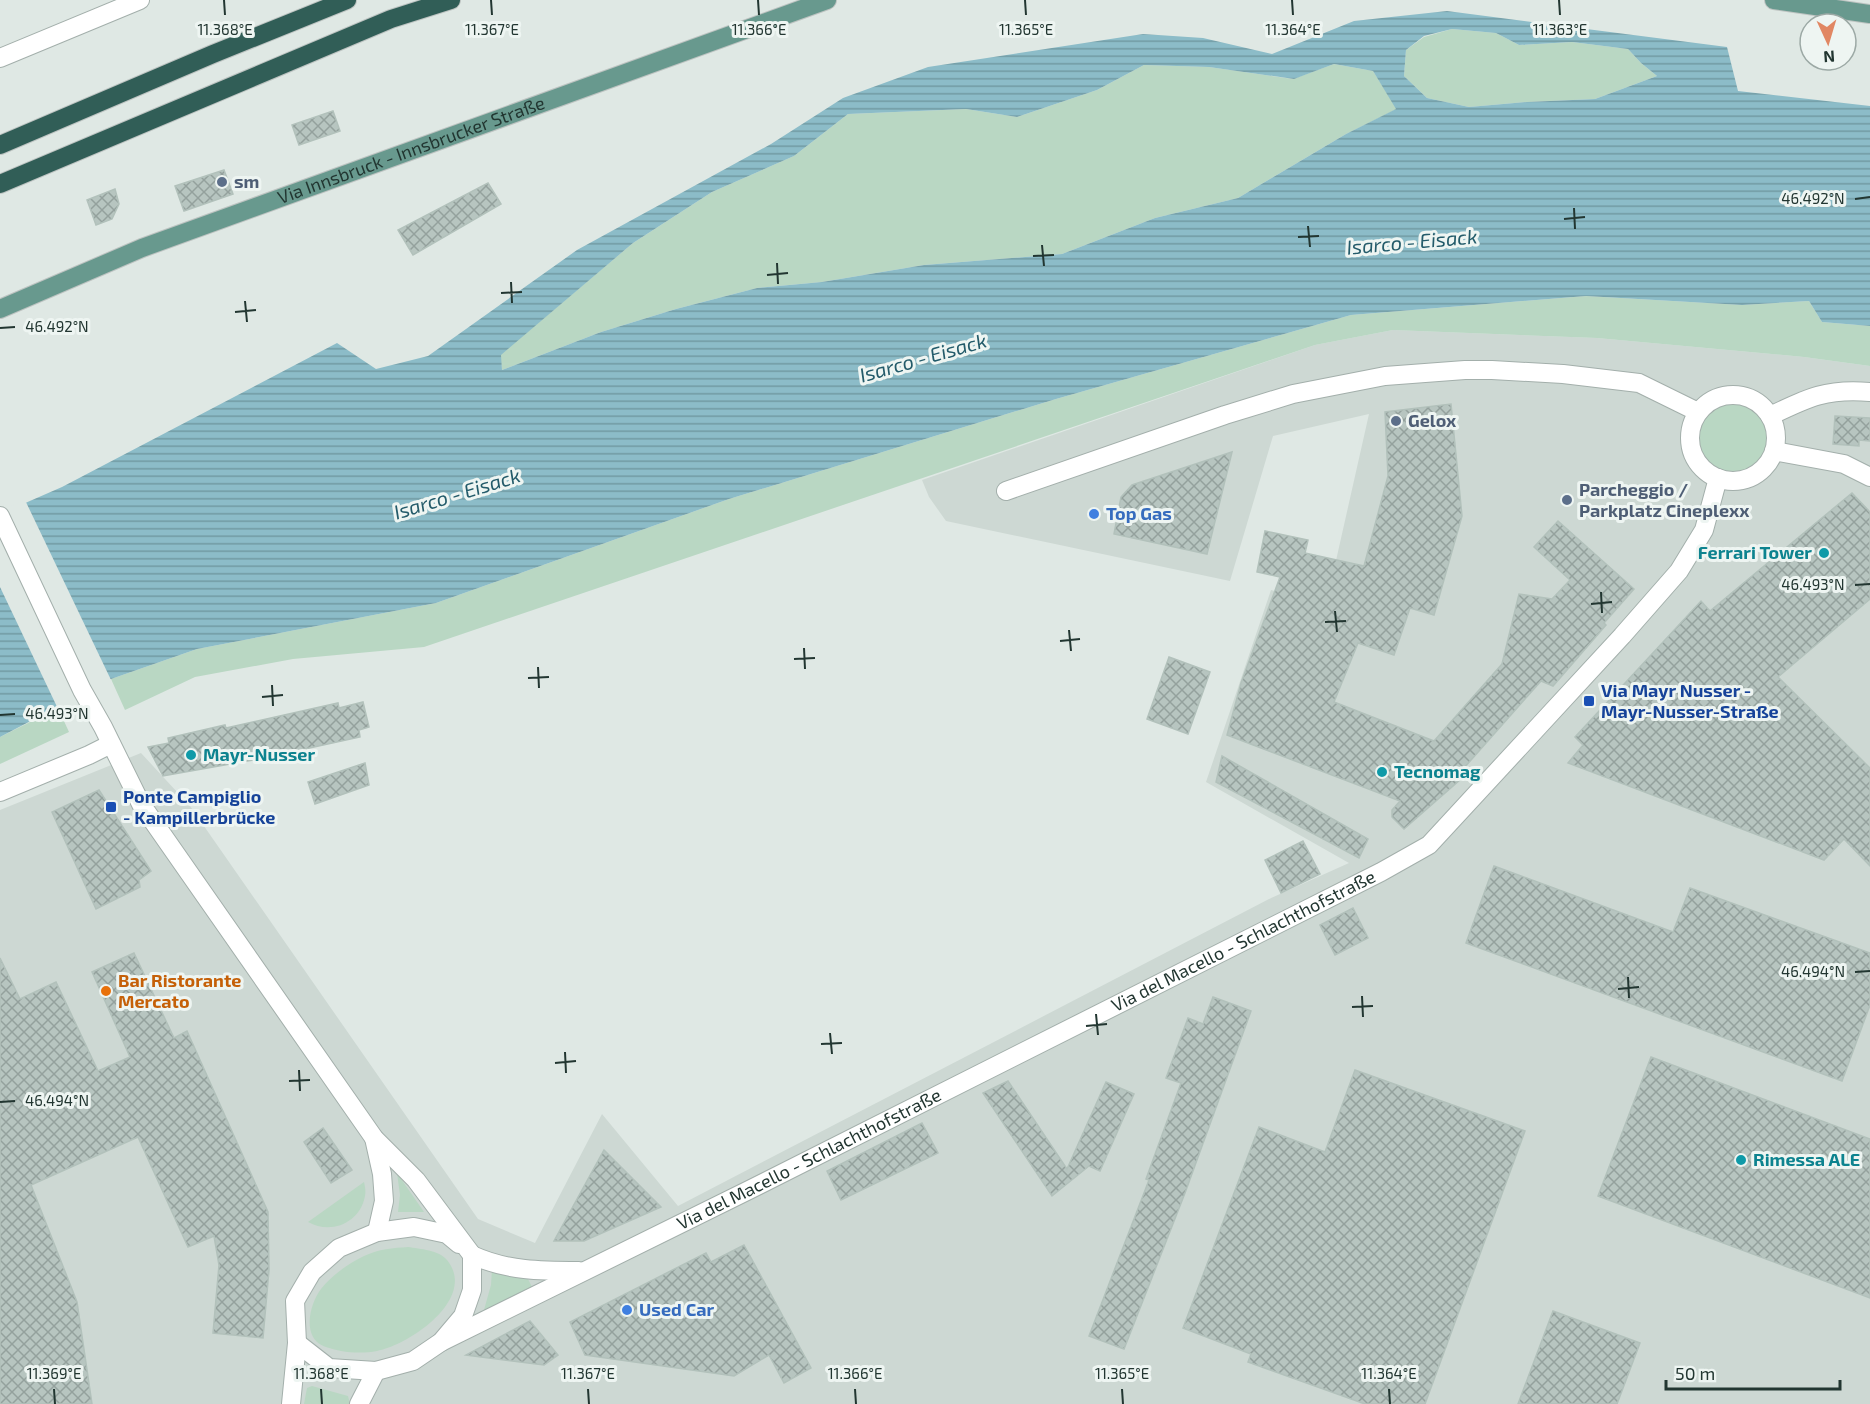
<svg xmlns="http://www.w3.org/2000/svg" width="1870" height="1404" viewBox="0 0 1870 1404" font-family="'Exo 2',sans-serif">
<defs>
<pattern id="water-rules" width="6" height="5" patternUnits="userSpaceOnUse" patternTransform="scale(1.5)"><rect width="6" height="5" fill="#8cbcc8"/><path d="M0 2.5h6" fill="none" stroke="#729aa3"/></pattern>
<pattern id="building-cross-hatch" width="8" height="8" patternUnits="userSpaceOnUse" patternTransform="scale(1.5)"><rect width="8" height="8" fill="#b7c5c0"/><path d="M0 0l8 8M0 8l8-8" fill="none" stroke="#94a19d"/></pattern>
</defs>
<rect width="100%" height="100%" fill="#dfe8e4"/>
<!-- built -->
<path fill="#cdd8d3" d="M1393,330l204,8 207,19 66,9v1038h-1870v-594l141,-57 49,53 288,413 57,24 67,-129 76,92 591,-307 80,-36 -143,-81 65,-192 55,15 43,-191 -96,22 -43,145 -284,-60 -17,-24 -7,-17 393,-135z"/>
<!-- green -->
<g fill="#b9d7c3">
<path d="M1452,29l44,4 23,12 53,-3 56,7 13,14 16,13 -62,23 -68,3 -58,5 -42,-9 -23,-22 2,-26 18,-13z"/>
<path d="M1334,64l39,7 24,38 -51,25 -108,64 -83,20 -93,36 -138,11 -102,17 -65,6 -81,21 -75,23 -99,38 -2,-15 133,-112 79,-51 82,-36 54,-42 118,-5 51,8 80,-27 47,-25 65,2 84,12z"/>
<path d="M1586,296l156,9 67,-4 13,21 48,4v40l-66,-9 -207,-19 -204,-8 -78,15 -891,302 -131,12 -98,18 -70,33 -14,-31 86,-30 239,-46 293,-104 327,-100 295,-84z"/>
<circle cx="1732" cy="439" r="35"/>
<path d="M58,708l11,24 -69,32v-27z"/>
<path d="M397,1173l27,39h-26l2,-17z"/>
<path d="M364,1182c1,4 2,10 1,14 -5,27 -34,39 -57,26z"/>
<path d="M408,1247c12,2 31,3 39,13 31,38 -37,85 -70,91 -11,2 -24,2 -36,0 -8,-2 -20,-4 -25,-10 -12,-13 -5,-39 5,-52 10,-13 28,-26 43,-33 15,-7 29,-8 44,-9z"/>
<path d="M492,1269l35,8 7,14 -52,26 9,-32z"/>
<path d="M312,1386l36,10 2,8h-46l3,-16z"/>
</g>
<!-- water -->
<path fill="url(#water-rules)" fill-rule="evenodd" d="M1447,11l280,36 11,44 132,15v220l-48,-4 -13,-21 -67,4 -156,-9 -235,19 -295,84 -327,100 -293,104 -239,46 -86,30 -111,58v-223l62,-27 275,-144 39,26 52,-13 149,-106 194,-106 72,-46 85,-31 215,-33 60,4 69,16 82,-33zM1452,29l44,4 23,12 53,-3 56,7 13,14 16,13 -62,23 -68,3 -58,5 -42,-9 -23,-22 2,-26 18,-14zM1334,64l39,7 23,38 -50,25 -108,64 -83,20 -93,36 -138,11 -102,17 -65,6 -81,21 -75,23 -99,38 -1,-15 132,-112 79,-51 82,-36 54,-42 118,-5 51,8 80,-27 47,-25 65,2 85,12z"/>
<!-- pier -->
<path fill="#dfe8e4" d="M25,500l87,182 -53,29 -59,-124v-76z"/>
<!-- building -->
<g fill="url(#building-cross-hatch)" stroke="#b2c1bb" stroke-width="1.5">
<path d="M333,111l7,20 -41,14 -7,-20z"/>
<path d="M224,170l9,24 -49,17 -9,-25z"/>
<path d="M488,183l13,21 -88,51 -15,-25z"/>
<path d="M115,189l4,15 -7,15 -16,6 -9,-25z"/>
<path d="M1451,404l11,112 -28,99 -24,-7 -16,47 -36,-12 -24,59 100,39 68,-77 17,-70 33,5 18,-19 -36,-33 24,-26 76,68 -30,34 2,2 -53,61 -12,-5 -85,96 5,2 -57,50 -12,-12v-7l8,-9 -173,-66 14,-52 39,-106 -23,-5 8,-41 43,9 -3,13 59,13 24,-90 -3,-64z"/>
<path d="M1835,416l35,2v23l-11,-1v6l-26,-2z"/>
<path d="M1232,452l-25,102 -93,-20 7,-37 11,-12z"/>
<path d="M1852,493l18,19v87l-92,78 92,91v98l-26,-27 -20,21 -256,-97 15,-18 -8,-8 126,-136 9,10z"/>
<path d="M1169,657l41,15 -22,62 -41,-15z"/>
<path d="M363,702l6,25 -10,3 1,7 -96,21 -101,18 -15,-29 21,-4 -1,-5 57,-13 1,3 112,-25 1,5z"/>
<path d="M1222,756l146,83 -9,19 -143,-76z"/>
<path d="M365,763l4,22 -54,19 -7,-22z"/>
<path d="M99,790l52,81 -12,9 1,7 -44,22 -44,-97z"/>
<path d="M1303,841l17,33 -39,19 -16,-33z"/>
<path d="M1494,866l179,66 17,-44 180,65v52l-28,76 -376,-138z"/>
<path d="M1353,908l15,30 -33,17 -15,-30z"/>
<path d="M134,953l40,85 13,-7 81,181 1,58 -6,68 -50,-5 6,-68 -5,-29 -26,11 -50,-110 -107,48 46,117 15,102h-92v-446l20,41 36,-17 42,89 32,-14 -38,-85z"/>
<path d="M1213,997l38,14 -66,182 -61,156 -35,-13 60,-156 -3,-1 35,-96 -15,-5 22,-60 15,6z"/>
<path d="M1651,1057l219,82v159l-272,-102z"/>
<path d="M1355,1070l170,61 -100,273h-60l-117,-42 3,-8 -68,-26 76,-201 66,25z"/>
<path d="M1008,1081l59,88 39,-87 28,12 -34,77 -11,-5 -37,30 -69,-103z"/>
<path d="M922,1123l16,30 -97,47 -14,-29z"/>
<path d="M323,1128l29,42 -21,13 -27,-41z"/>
<path d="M604,1150l57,57 -77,34h-30z"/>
<path d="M744,1245l67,123 -27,15 -15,-28 -35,21 -149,-21 -15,-33 136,-69 5,9z"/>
<path d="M1553,1311l87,32 -23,61h-99z"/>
<path d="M530,1321l28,34 -14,10 -78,-10z"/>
</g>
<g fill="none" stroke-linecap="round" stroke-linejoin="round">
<!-- minor casing -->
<g stroke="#a3afab" stroke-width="20">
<g id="minor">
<circle cx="1733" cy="438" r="43"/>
<path d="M1770,416c37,-18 57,-28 100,-24"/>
<path d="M1774,451l70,13 26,13"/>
<path d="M1006,491l219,-76 68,-21 92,-18 80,-6h27l71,4 76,9 59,29"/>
<path d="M0,792l89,-37 22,-11"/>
<path d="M472,1255c35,16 69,16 107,16"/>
<path id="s1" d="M441,1342l308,-152 632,-318 48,-27 193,-209 57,-65 25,-41 14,-52"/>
</g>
</g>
<!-- tertiary casing -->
<g stroke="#a3afab" stroke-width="20">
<g id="tertiary">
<path d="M0,58l140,-58"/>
<path d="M0,516l82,174 21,37 38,77 233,334 42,42 56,75v35l-9,26 -22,26 -28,19 -37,10 -47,-3 -32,-25"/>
<path d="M374,1138l8,36 2,27 -7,31"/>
<path d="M291,1404l6,-61 -2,-42 17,-29 27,-24 38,-16 37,-5 33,7 12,10"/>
<path d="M359,1404l17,-33"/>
</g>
</g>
<!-- primary casing -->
<g stroke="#bdc3c1" stroke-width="20">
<g id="primary">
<path d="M1774,0l96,14"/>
<path id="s2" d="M0,309l142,-61 685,-248"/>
</g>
</g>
<!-- motorway casing -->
<g stroke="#bdc3c1" stroke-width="20">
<g id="motorway">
<path d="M0,145l213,-91 134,-54"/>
<path d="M0,184l391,-165 60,-19"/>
</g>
</g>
<!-- minor -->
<use href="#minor" stroke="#fff" stroke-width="18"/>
<!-- tertiary -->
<use href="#tertiary" stroke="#fff" stroke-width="18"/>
<!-- primary -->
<use href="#primary" stroke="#68998e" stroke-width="18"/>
<!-- motorway -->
<use href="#motorway" stroke="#315e57" stroke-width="18"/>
</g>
<!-- ticks -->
<path fill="none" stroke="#223631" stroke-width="2" d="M224,0l1,15M491,0l1,15M758,0l1,15M1025,0l1,15M1292,0l1,15M1559,0l1,15M1855,199l15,-2M1574,208l1,21M1564,219l21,-2M1308,226l2,21M1298,237l21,-1M1042,245l2,21M1033,256l21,-1M777,263l1,21M767,275l21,-2M511,282l1,21M501,293l21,-1M245,301l2,21M235,312l21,-2M0,328l15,-1M1855,585l15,-1M1601,592l1,21M1591,604l21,-2M1335,611l2,21M1325,622l21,-1M1069,630l2,21M1060,641l20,-2M804,648l1,21M794,659l21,-1M538,667l1,21M528,678l21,-1M272,685l1,21M262,697l21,-2M0,715l15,-1M1855,972l15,-1M1628,977l1,21M1618,989l21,-2M1362,996l1,21M1352,1007l21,-1M1096,1014l2,21M1086,1026l21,-2M830,1033l2,21M821,1044l21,-1M565,1052l1,21M555,1063l21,-2M299,1070l1,21M289,1081l21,-1M0,1102l15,-1M54,1389l1,15M321,1389l1,15M588,1389l1,15M855,1389l1,15M1122,1389l1,15M1389,1389l1,15"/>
<!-- markers -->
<g fill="#5c6f8a" stroke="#eef5f2" stroke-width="2">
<circle cx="222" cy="182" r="6"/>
<circle cx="1396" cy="421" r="6"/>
<circle cx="1567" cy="500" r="6"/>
</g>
<g fill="#3f7fe0" stroke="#eef5f2" stroke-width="2">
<circle cx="1094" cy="514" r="6"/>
<circle cx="627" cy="1310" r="6"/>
</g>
<g fill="#0f9aa8" stroke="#eef5f2" stroke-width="2">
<circle cx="1824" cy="553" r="6"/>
<circle cx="191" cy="755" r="6"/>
<circle cx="1382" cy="772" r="6"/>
<circle cx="1741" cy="1160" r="6"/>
</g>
<g fill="#1a4fb4" stroke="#eef5f2" stroke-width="2">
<rect x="1583" y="695" width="12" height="12" rx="3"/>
<rect x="105" y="801" width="12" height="12" rx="3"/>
</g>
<circle fill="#e8710a" stroke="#eef5f2" stroke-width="2" cx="106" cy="991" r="6"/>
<g text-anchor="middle" stroke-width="6" stroke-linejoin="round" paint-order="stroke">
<!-- street labels -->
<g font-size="18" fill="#223631" stroke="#eef5f2">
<text dy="6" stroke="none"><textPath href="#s2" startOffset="441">Via Innsbruck - Innsbrucker Straße</textPath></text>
<text dy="6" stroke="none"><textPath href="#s1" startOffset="897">Via del Macello - Schlachthofstraße</textPath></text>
<text dy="6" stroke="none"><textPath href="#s1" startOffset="411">Via del Macello - Schlachthofstraße</textPath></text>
</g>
<!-- service labels -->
<g font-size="18" font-weight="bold" fill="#4e5e75" stroke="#eef5f2" text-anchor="start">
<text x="234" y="188">sm</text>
<text x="1408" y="427">Gelox</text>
<text x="1579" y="496">Parcheggio /<tspan x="1579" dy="21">Parkplatz Cineplexx</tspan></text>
</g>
<!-- shop labels -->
<g font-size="18" font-weight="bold" fill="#366cbe" stroke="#eef5f2" text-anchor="start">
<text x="1106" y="520">Top Gas</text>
<text x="639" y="1316">Used Car</text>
</g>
<!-- culture labels -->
<g font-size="18" font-weight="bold" fill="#0d838f" stroke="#eef5f2" text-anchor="start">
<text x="1812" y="559" text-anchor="end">Ferrari Tower</text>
<text x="203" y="761">Mayr-Nusser</text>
<text x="1394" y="778">Tecnomag</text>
<text x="1753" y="1166">Rimessa ALE</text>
</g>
<!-- transit labels -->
<g font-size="18" font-weight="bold" fill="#164399" stroke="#eef5f2" text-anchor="start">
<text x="1601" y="697">Via Mayr Nusser -<tspan x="1601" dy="21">Mayr-Nusser-Straße</tspan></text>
<text x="123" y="803">Ponte Campiglio<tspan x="123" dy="21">- Kampillerbrücke</tspan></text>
</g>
<!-- food labels -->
<g font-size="18" font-weight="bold" fill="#c56008" stroke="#eef5f2" text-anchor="start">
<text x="118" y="987">Bar Ristorante<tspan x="118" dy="21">Mercato</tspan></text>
</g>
<!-- water labels -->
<g font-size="20" font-style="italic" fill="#235b6a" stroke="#eef5f2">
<text transform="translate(1412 242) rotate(-5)" y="7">Isarco - Eisack</text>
<text transform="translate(923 358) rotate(-16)" y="7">Isarco - Eisack</text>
<text transform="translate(457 494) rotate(-17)" y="7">Isarco - Eisack</text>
</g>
</g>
<g font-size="15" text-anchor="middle" fill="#223631" stroke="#eef5f2" stroke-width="6" stroke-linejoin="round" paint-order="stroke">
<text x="225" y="35">11.368°E</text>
<text x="492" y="35">11.367°E</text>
<text x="759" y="35">11.366°E</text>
<text x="1026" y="35">11.365°E</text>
<text x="1293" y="35">11.364°E</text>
<text x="1560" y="35">11.363°E</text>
<text x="1813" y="204">46.492°N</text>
<text x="57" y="332">46.492°N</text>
<text x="1813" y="590">46.493°N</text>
<text x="57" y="719">46.493°N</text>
<text x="1813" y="977">46.494°N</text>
<text x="57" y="1106">46.494°N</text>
<text x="54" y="1379">11.369°E</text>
<text x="321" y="1379">11.368°E</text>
<text x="588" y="1379">11.367°E</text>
<text x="855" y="1379">11.366°E</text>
<text x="1122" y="1379">11.365°E</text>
<text x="1389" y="1379">11.364°E</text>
</g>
<!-- north arrow -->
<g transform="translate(1828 42) rotate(176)"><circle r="28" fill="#eef5f2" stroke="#9ca9a5" stroke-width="1.5"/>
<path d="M0-4.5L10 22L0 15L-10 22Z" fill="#e18763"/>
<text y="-9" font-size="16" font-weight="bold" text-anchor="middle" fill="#223631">N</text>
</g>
<!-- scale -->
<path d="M1666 1380v9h174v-9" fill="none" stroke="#223631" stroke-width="3"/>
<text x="1675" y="1380" font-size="18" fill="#223631" stroke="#eef5f2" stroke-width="4.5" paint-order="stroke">50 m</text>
</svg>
